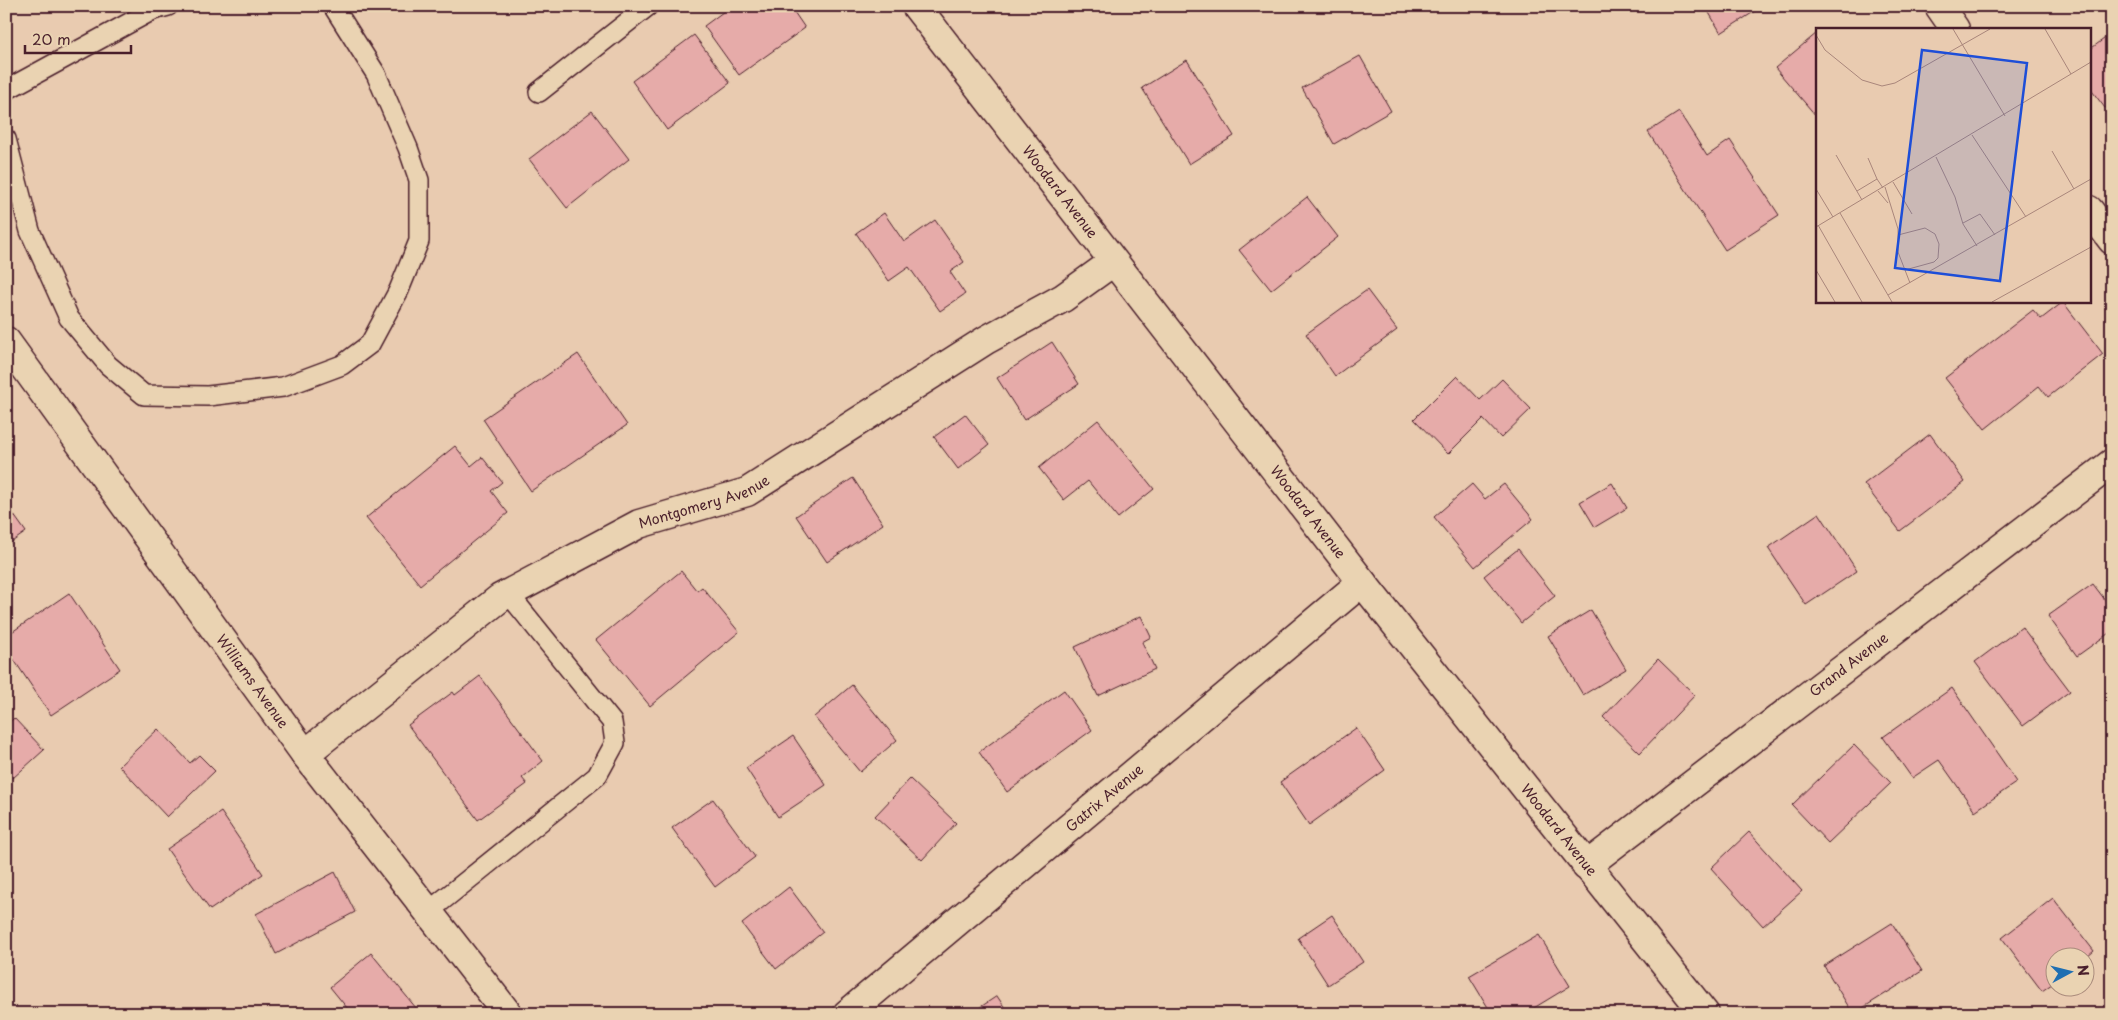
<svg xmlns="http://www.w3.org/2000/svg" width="2118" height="1020" viewBox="0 0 2118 1020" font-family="'Playpen Sans',sans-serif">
<rect width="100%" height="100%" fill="#e9cbb0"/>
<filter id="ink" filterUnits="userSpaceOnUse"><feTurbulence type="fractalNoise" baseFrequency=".02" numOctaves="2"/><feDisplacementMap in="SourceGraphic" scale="10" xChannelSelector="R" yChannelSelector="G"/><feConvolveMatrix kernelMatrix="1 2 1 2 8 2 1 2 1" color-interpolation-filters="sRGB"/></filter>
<g filter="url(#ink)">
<!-- building -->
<g fill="#e6aba9" stroke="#4a1f2b">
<path d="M731,6h59l15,22 -66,47 -35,-49z"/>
<path d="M1705,6h58l-42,27z"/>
<path d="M1817,33v84l-42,-49z"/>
<path d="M2112,33v70l-7,5 -16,-21v-37z"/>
<path d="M694,35l36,48 -63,47 -35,-49z"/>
<path d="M1360,56l31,55 -57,33 -32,-56z"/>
<path d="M1187,60l47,76 -45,28 -47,-76z"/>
<path d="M592,111l37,48 -62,49 -38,-49z"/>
<path d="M1679,112l28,44 23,-16 49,75 -54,35 -77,-118z"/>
<path d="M1307,197l31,40 -67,53 -32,-40z"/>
<path d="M884,213l20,29 31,-22 29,42 -14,10 15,22 -25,17 -31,-44 -20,14 -33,-48z"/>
<path d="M1367,290l30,40 -62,46 -29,-42z"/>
<path d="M2063,302l40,52 -55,43 -9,-11 -54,43 -40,-51 88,-68 8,9z"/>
<path d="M1052,342l27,42 -55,36 -27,-42z"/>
<path d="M578,354l49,71 -96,66 -48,-72z"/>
<path d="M1457,376l23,24 22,-21 29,30 -30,29 -18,-19 -35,35 -34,-35z"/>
<path d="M965,414l24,31 -31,24 -24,-32z"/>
<path d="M1098,420l56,69 -36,29 -30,-37 -24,19 -25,-32z"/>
<path d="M1930,434l35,48 -65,49 -36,-47z"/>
<path d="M455,446l16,20 11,-9 20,25 -11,9 17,22 -88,72 -54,-67z"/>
<path d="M853,478l30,46 -56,38 -31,-46z"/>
<path d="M1612,483l15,25 -32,19 -15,-25z"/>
<path d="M1472,484l13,15 19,-15 29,35 -58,48 -41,-50z"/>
<path d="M6,504l20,28 -20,14z"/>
<path d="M1819,513l38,58 -51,34 -38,-57z"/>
<path d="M1518,549l37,47 -34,27 -37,-47z"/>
<path d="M681,571l16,20 5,-4 37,45 -89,74 -54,-66z"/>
<path d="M2093,584l19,25v22l-35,25 -29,-40z"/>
<path d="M69,593l51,76 -69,46 -45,-67v-12z"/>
<path d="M1591,610l35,59 -43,26 -35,-59z"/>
<path d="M1141,616l10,21 -9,5 13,27 -57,27 -23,-49z"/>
<path d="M2022,627l48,64 -47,35 -48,-64z"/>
<path d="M1658,659l37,36 -55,58 -37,-36z"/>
<path d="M480,676l63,85 -21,17 5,6 -49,36 -70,-95 45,-33 2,3z"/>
<path d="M852,685l45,55 -37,32 -46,-55z"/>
<path d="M1952,688l65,94 -42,29 -36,-51 -27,18 -29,-41z"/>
<path d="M1064,690l28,40 -85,62 -28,-40z"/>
<path d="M14,718l30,32 -31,28 -7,-8v-44z"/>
<path d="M1356,728l29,42 -76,55 -29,-43z"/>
<path d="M158,729l32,34 9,-8 16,16 -48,46 -48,-51z"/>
<path d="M793,736l33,49 -48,32 -32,-49z"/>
<path d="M1854,745l37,38 -63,60 -36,-38z"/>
<path d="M910,779l46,44 -34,37 -47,-44z"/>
<path d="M713,799l42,58 -40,30 -43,-59z"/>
<path d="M221,812l42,62 -53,36 -43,-61z"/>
<path d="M1749,832l53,59 -39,35 -52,-58z"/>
<path d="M335,872l20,40 -79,42 -20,-40z"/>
<path d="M789,887l34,45 -47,37 -34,-45z"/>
<path d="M2053,898l41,53 -8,7h-30v23l-14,10 -40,-53z"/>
<path d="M1332,915l31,47 -35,23 -30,-47z"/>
<path d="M1892,923l30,48 -69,43 -29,-48z"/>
<path d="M1539,935l31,51 -46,28h-32l-23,-38z"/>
<path d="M371,953l50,61h-69l-22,-27z"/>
<path d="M997,996l12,18h-39z"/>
</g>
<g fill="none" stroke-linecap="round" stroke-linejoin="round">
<!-- lane casing -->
<g stroke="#4a1f2b" stroke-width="22">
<g id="lane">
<path d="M6,90l147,-80 15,-4"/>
<path d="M539,92l109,-86"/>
<path d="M6,139l24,92 39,87 39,47 36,30 64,1 75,-9 59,-22 28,-21 29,-54 20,-49v-61l-11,-32 -32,-74 -43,-68"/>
<path d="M428,912l169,-136 18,-33 -3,-21 -104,-129"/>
</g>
</g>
<!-- street casing -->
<g stroke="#4a1f2b" stroke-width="31">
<g id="street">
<path d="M1939,6l16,23"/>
<path d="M2089,210l23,30"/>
<path id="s1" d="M6,341l299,413 203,260"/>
<path id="s2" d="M305,754l195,-156 139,-74 108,-32 239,-152 77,-42 50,-36"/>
<path id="s3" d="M1586,866l526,-403"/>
<path id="s4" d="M847,1014l515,-432"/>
</g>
</g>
<!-- secondary casing -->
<g stroke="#4a1f2b" stroke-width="31">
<g id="secondary">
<path id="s5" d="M916,6l446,576 343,432"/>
</g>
</g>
<!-- lane -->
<use href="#lane" stroke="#ead3b2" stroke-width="19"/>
<!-- street -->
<use href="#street" stroke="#ead3b2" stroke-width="28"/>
<!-- secondary -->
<use href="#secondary" stroke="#ead3b2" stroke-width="28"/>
</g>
</g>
<g text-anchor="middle" stroke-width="4.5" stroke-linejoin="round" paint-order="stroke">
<!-- street labels -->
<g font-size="14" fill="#4a1f2b" stroke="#ead3b2">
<text dy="5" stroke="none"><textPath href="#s5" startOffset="235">Woodard Avenue</textPath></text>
<text dy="5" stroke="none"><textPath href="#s2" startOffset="476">Montgomery Avenue</textPath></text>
<text dy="5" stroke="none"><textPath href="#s5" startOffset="640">Woodard Avenue</textPath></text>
<text dy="5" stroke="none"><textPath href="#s3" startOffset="331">Grand Avenue</textPath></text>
<text dy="5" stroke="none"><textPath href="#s1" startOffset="420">Williams Avenue</textPath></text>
<text dy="5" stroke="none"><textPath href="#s4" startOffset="336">Gatrix Avenue</textPath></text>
<text dy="5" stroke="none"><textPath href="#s5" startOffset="1045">Woodard Avenue</textPath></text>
</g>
</g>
<!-- overview -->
<g transform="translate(1816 28)">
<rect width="275" height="275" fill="#e9cbb0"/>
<path fill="none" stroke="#a9867b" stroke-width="1" d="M137,1l52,87M229,1l26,45M0,7l9,15 37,30 20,6 13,-3 95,-54M156,107l54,82M236,123l22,38M20,127l26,45M120,129l19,40 8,27 14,22M52,130l9,21M77,154l19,32M69,159l13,42v23l12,31M0,161l17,28M41,163l20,-12 6,9M62,163l10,12M24,185l52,89M147,195l17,-9 15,21M2,197l44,77M0,199l275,-165M82,207l27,-7 10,6 4,10 -1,14 -4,4 -29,8M0,242l19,32M72,267l203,-116M176,274l99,-55"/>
<path fill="#1d4ed8" fill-opacity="0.15" stroke="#1d4ed8" stroke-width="2.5" d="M106,22l105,13 -27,218 -105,-13z"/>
<rect width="275" height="275" fill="none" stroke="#4a1f2b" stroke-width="2.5"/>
</g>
<!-- margin -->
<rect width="2118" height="1020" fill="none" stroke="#ead3b2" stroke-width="25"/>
<rect x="12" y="12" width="2093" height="995" fill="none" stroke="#4a1f2b" stroke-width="2" filter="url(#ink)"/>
<!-- north arrow -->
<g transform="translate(2070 972) rotate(83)"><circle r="24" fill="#ead3b2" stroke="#aa8b7c"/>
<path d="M0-4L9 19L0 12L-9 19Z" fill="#1f6fb2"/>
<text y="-8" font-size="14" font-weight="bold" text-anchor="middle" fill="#4a1f2b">N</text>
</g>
<!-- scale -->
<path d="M25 45v8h106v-8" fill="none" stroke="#4a1f2b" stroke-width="2.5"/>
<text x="32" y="45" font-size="15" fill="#4a1f2b" stroke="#ead3b2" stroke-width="4" paint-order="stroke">20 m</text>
</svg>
